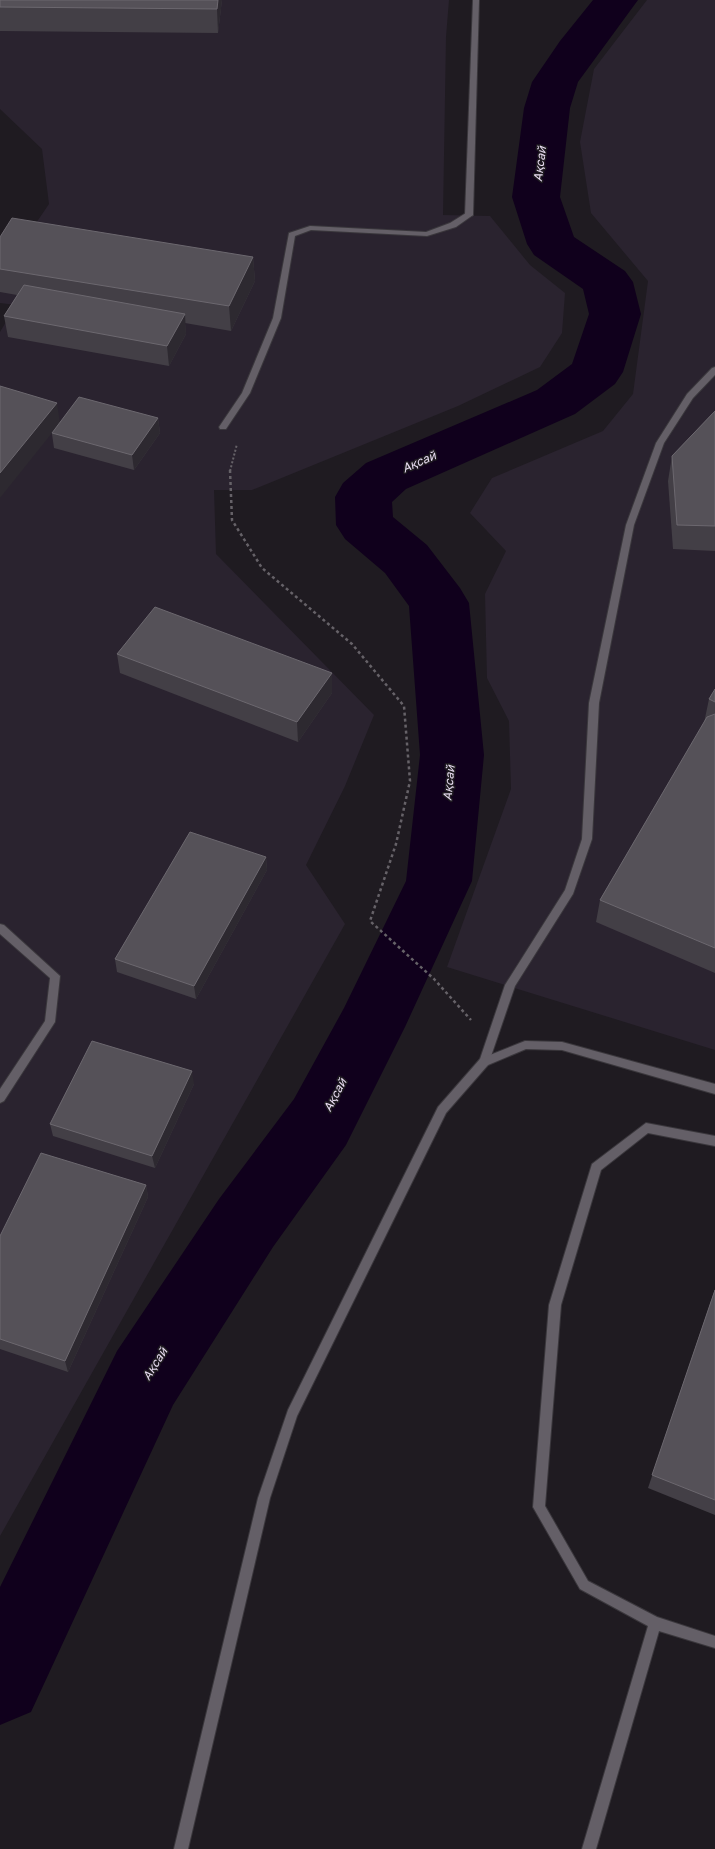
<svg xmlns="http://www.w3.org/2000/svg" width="715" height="1849" viewBox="0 0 715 1849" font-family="'Golos Text',sans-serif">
<rect width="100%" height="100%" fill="#1f1b21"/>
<!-- built -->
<g fill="#2a232f">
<path d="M0,0h449l-3,37 -3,178 47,1 40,49 35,28 -3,40 -22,34 -82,39 -206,84h-38l2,64 158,161 -29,71 -39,79 39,59 -345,612v-1204l16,-27 -16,-2v-27l49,-72 -7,-55 -42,-40z"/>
<path d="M647,0h68v1050l-268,-83 64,-178 -2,-68 -22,-43 -2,-84 21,-43 -36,-38 22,-35 111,-47 30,-37 15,-113 -57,-68 -11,-71 14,-73z"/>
</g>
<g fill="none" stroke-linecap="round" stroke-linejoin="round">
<!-- river -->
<path fill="#10001c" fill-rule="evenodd" d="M593,0h45l-60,82 -8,26 -10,89 14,40 51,34 8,11 8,32 -18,58 -8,12 -40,30 -169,75 -14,13 1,15 34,28 33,43 9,15 15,152 -12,126 -67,146 -59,118 -73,102 -100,158 -142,307 -31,13v-138l117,-236 102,-152 75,-100 50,-91 62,-127 14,-126 -11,-149 -24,-33 -40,-34 -9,-14 -1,-28 8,-14 23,-20 171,-73 35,-26 17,-50 -6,-25 -49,-34 -7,-11 -15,-47 12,-89 8,-26 28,-41z"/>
<!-- lane casing -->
<g stroke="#3a373c" stroke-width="2">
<g id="lane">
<path d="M466,213l7,2 -17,12 -29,9 -116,-6 -16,6 -14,82 -31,75 -24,36h-6l-1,-2 23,-34 31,-75 16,-85 21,-7 116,6 24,-9z"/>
<path d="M715,367v8l-22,23 -29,45 -30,82 -35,178 -7,136 -19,55 -58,92 -26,76 -1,3 -4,1 -4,-1 -1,-3 26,-77 60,-95 17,-51 7,-136 37,-178 30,-82 31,-49 25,-26z"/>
<path d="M646,1123l69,13v10l-67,-13 -47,37 -40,135 -16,201 43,75 69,36 58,19v12l-56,-17 -63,218h-14l66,-223 -68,-37 -47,-82 16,-202 43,-141z"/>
</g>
</g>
<!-- street casing -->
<g stroke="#3a373c" stroke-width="2">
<g id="street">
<path d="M473,0h6l-6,215 -4,2 -4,-2z"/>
<path d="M0,924l4,1 56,51 -5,46 -51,79 -4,2v-14l45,-68 5,-43 -50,-44z"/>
<path d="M525,1041l37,1 153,42v10l-153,-44 -36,-1 -38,16 -42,48 -149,303 -27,82 -82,351h-14l84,-351 30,-88 150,-303 42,-48z"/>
</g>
</g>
<!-- path-far1 -->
<path stroke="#666268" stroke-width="2" stroke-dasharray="2 2" stroke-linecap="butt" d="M230,471l7,-27"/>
<!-- path -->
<path stroke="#666268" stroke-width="2.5" stroke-dasharray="3 3" stroke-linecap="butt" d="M230,470l2,50 30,48 90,76 52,62 6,75 -14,63 -26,77 64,58 37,41"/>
<!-- lane -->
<use href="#lane" fill="#645f67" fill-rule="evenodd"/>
<!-- street -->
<use href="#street" fill="#645f67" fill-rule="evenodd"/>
</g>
<!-- wall -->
<g fill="#433f46">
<path d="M0,0h222l-4,33 -218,-2z"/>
<path d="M0,237l253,20 2,24 -24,50 -46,-8 1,11 -17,32 -161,-29 -4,-21 13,-21 -17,-3z"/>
<path d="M715,411v140l-42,-2 -5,-68 4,-25z"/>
<path d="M158,418l2,15 -26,37 -80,-22 -2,-14 8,-12z"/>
<path d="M117,654l215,39 -34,49 -178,-69z"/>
<path d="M715,689v284l-119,-51 4,-22 104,-177 5,-24z"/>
<path d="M266,857l1,13 -71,129 -79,-27 -2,-13z"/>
<path d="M194,1084l-39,84 -102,-32 -3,-12z"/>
<path d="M146,1185l2,12 -80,175 -68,-23v-113z"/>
<path d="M715,1289v226l-67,-27z"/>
</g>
<!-- shaded-wall -->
<g fill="#2d2930">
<path d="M218,0h4l-4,33 -1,-24z"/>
<path d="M253,257l2,24 -24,50 -2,-25z"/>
<path d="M185,314l1,20 -17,32 -2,-20z"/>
<path d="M57,403l3,20 -60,75v-25z"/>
<path d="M158,418l2,15 -26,37 -2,-15z"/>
<path d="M332,673v20l-34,49 -1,-20z"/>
<path d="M266,857l1,13 -71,129 -2,-13z"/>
<path d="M192,1071l2,13 -39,84 -3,-12z"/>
<path d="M146,1185l2,12 -80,175 -3,-11z"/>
</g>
<!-- building -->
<g fill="#555158" stroke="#6c686f">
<path d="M0,0h218l-1,9 -217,-2z"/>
<path d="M12,218l241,39 -24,49 -229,-37v-32z"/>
<path d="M24,285l161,29 -18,32 -163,-30z"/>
<path d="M0,386l57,17 -57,70z"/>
<path d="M79,397l79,21 -26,37 -80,-22z"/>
<path d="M715,411v115l-38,-1 -5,-69z"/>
<path d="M155,607l177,66 -35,49 -180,-68z"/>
<path d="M715,689v13l-6,-3z"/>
<path d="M715,714v234l-115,-48 107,-183z"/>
<path d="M190,832l76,25 -72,129 -79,-27z"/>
<path d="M92,1041l100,30 -40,85 -102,-32z"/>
<path d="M41,1153l105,32 -81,176 -65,-22v-103z"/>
<path d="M715,1290v210l-63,-25z"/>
</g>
<g text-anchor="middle" stroke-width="3" stroke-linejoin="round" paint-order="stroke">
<!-- water labels -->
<g font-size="12" font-style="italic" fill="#e9ddf2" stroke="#1f1b21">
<text transform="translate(540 164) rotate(-83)" y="4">Ақсай</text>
<text transform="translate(419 462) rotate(-24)" y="4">Ақсай</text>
<text transform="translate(449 783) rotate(-84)" y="4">Ақсай</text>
<text transform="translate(335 1095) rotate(-62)" y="4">Ақсай</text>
<text transform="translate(155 1364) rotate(-58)" y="4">Ақсай</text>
</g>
</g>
</svg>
